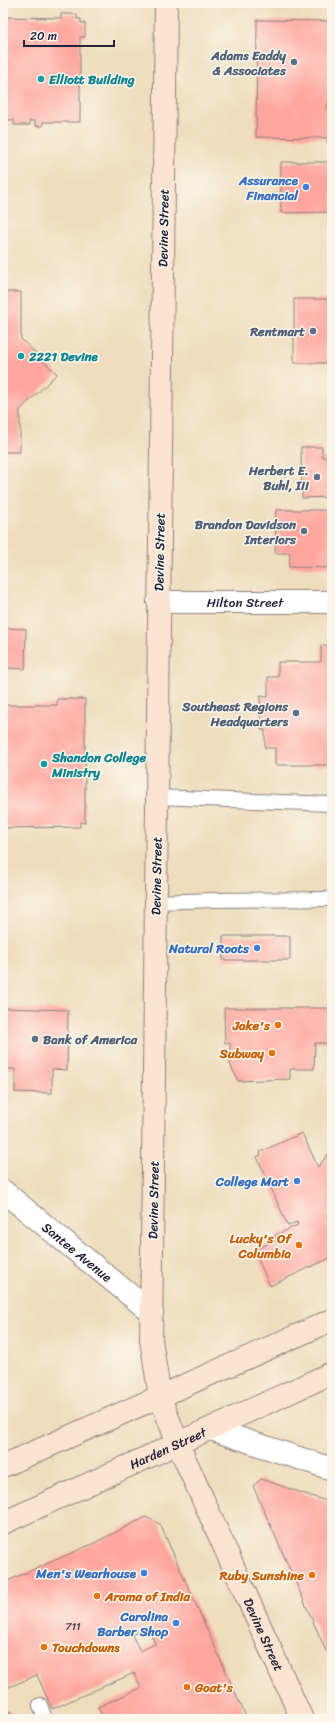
<svg xmlns="http://www.w3.org/2000/svg" width="335" height="1722" viewBox="0 0 335 1722" font-family="Sriracha,sans-serif">
<rect width="100%" height="100%" fill="#fbf7ec"/>
<filter id="ink" filterUnits="userSpaceOnUse"><feTurbulence type="fractalNoise" baseFrequency=".025" numOctaves="2"/><feDisplacementMap in="SourceGraphic" scale="8" xChannelSelector="R" yChannelSelector="G"/><feConvolveMatrix kernelMatrix="1 2 1 2 8 2 1 2 1" color-interpolation-filters="sRGB"/></filter>
<filter id="wash" filterUnits="userSpaceOnUse"><feTurbulence type="fractalNoise" baseFrequency=".012" numOctaves="4" result="noise"/><feDisplacementMap in="SourceGraphic" scale="16" xChannelSelector="R" yChannelSelector="G"/><feGaussianBlur stdDeviation="0.9" result="paint"/><feColorMatrix in="noise" values="0 0 0 0 0 0 0 0 0 0 0 0 0 0 0 0 0 1.4 0 .05"/><feComposite in="paint" operator="in"/></filter>
<g filter="url(#wash)">
<rect width="100%" height="100%" fill="#eeddbc"/>
<g id="blocks">
<!-- building -->
<g fill="#fea69e" fill-rule="evenodd">
<path d="M61,14h16v5h4v4h4v14h-5v85h-37v4h-8v-5h-6l1,4h-16v-5h-11v-103l58,1z"/>
<path d="M257,20l75,1v82h-4l-1,8h5v31h-5v-4l-71,-1z"/>
<path d="M281,162h51v50l-51,1z"/>
<path d="M3,292h18v47l36,35 -37,36v42h-17z"/>
<rect x="294" y="299" width="38" height="64"/>
<path d="M301,447h21v10h10v40l-30,1z"/>
<path d="M276,510h56v58l-43,-1 1,-14h-15z"/>
<path d="M3,628l23,1 -1,40 -22,-1z"/>
<path d="M321,645h11v120h-57v-17h-10v-18h-4l-1,-34 8,1v-20h10v-15h43z"/>
<path d="M57,699h28v124l-5,-1v5l-77,1v-123h54z"/>
<rect x="223" y="936" width="67" height="24"/>
<path d="M3,1008l65,2 -1,60 -15,-1v24l-37,-1v-23h-12z"/>
<path d="M224,1008h108v35h-17l-1,26h-24v10l-52,2 -8,-17v-21h-5z"/>
<path d="M302,1133l16,34 14,-18v63l-5,2 5,11v32l-62,29 -16,-36 22,-10 -2,-4 24,-11 -1,-3 -9,4 -31,-69 4,-2 -1,-3z"/>
<path d="M261,1479l71,24v145l-6,3 -73,-165z"/>
<path d="M146,1517l14,7 87,195h-143l-6,-12 43,-19 -7,-15 -82,36 -15,-34 -30,13 -4,-9v-96l89,-39zM148,1626l7,18 -15,7 -8,-16z"/>
<path d="M3,1708l19,11h-19z"/>
</g>
</g>
</g>
<g filter="url(#ink)">
<use href="#blocks" fill-opacity="0" stroke="#88807c" stroke-width="1"/>
<g fill="none" stroke-linecap="round" stroke-linejoin="round">
<!-- service casing -->
<g stroke="#88807c" stroke-width="16">
<g id="service">
<path d="M157,797l175,7"/>
<path d="M156,902l58,-2 118,-1"/>
<path d="M40,1705l5,14"/>
</g>
</g>
<!-- minor casing -->
<g stroke="#88807c" stroke-width="24">
<g id="minor">
<path id="s1" d="M158,602h174"/>
<path d="M211,1429l121,40"/>
</g>
</g>
<!-- tertiary casing -->
<g stroke="#88807c" stroke-width="24">
<g id="tertiary">
<path id="s2" d="M3,1191l149,122"/>
</g>
</g>
<!-- secondary casing -->
<g stroke="#88807c" stroke-width="24">
<g id="secondary">
<path id="s3" d="M166,3l-15,1337 9,57 18,47 124,275"/>
<path d="M3,1466l329,-146"/>
<path id="s4" d="M3,1523l329,-150"/>
</g>
</g>
<!-- service -->
<use href="#service" stroke="#fff" stroke-width="14"/>
<!-- minor -->
<use href="#minor" stroke="#fff" stroke-width="22"/>
<!-- tertiary -->
<use href="#tertiary" stroke="#fff" stroke-width="22"/>
<!-- secondary -->
<use href="#secondary" stroke="#fde4d1" stroke-width="22"/>
</g>
</g>
<!-- markers -->
<g fill="#5c6f8a" stroke="#fbf7ec" stroke-width="1.5">
<circle cx="294" cy="62" r="4"/>
<circle cx="313" cy="331" r="4"/>
<circle cx="317" cy="477" r="4"/>
<circle cx="304" cy="531" r="4"/>
<circle cx="296" cy="713" r="4"/>
<circle cx="35" cy="1039" r="4"/>
</g>
<g fill="#0f9aa8" stroke="#fbf7ec" stroke-width="1.5">
<circle cx="41" cy="79" r="4"/>
<circle cx="21" cy="356" r="4"/>
<circle cx="44" cy="764" r="4"/>
</g>
<g fill="#3f7fe0" stroke="#fbf7ec" stroke-width="1.5">
<circle cx="306" cy="187" r="4"/>
<circle cx="257" cy="948" r="4"/>
<circle cx="297" cy="1181" r="4"/>
<circle cx="144" cy="1573" r="4"/>
<circle cx="176" cy="1623" r="4"/>
</g>
<g fill="#e8710a" stroke="#fbf7ec" stroke-width="1.5">
<circle cx="278" cy="1025" r="4"/>
<circle cx="272" cy="1053" r="4"/>
<circle cx="299" cy="1245" r="4"/>
<circle cx="312" cy="1575" r="4"/>
<circle cx="97" cy="1596" r="4"/>
<circle cx="44" cy="1647" r="4"/>
<circle cx="187" cy="1687" r="4"/>
</g>
<g text-anchor="middle" stroke-width="3" stroke-linejoin="round" paint-order="stroke">
<!-- number labels -->
<g font-size="11" fill="#594354">
<text x="73" y="1630">711</text>
</g>
<!-- service labels -->
<g font-size="13" font-weight="bold" fill="#4e5e75" stroke="#fbf7ec" text-anchor="end">
<text x="286" y="60">Adams Eaddy<tspan x="286" dy="15">&amp; Associates</tspan></text>
<text x="305" y="336">Rentmart</text>
<text x="309" y="475">Herbert E.<tspan x="309" dy="15">Buhl, III</tspan></text>
<text x="296" y="529">Brandon Davidson<tspan x="296" dy="15">Interiors</tspan></text>
<text x="288" y="711">Southeast Regions<tspan x="288" dy="15">Headquarters</tspan></text>
<text x="43" y="1044" text-anchor="start">Bank of America</text>
</g>
<!-- culture labels -->
<g font-size="13" font-weight="bold" fill="#0d838f" stroke="#fbf7ec" text-anchor="start">
<text x="49" y="84">Elliott Building</text>
<text x="29" y="361">2221 Devine</text>
<text x="52" y="762">Shandon College<tspan x="52" dy="15">Ministry</tspan></text>
</g>
<!-- shop labels -->
<g font-size="13" font-weight="bold" fill="#366cbe" stroke="#fbf7ec" text-anchor="end">
<text x="298" y="185">Assurance<tspan x="298" dy="15">Financial</tspan></text>
<text x="249" y="953">Natural Roots</text>
<text x="289" y="1186">College Mart</text>
<text x="136" y="1578">Men's Wearhouse</text>
<text x="168" y="1621">Carolina<tspan x="168" dy="15">Barber Shop</tspan></text>
</g>
<!-- street labels -->
<g font-size="13" fill="#22223b" stroke="#fbf7ec">
<text transform="translate(163 228) rotate(-89)" y="5">Devine Street</text>
<text transform="translate(159 552) rotate(-89)" y="5">Devine Street</text>
<text dy="5" stroke="none"><textPath href="#s1" startOffset="87">Hilton Street</textPath></text>
<text transform="translate(156 876) rotate(-89)" y="5">Devine Street</text>
<text transform="translate(153 1200) rotate(-89)" y="5">Devine Street</text>
<text dy="5" stroke="none"><textPath href="#s2" startOffset="96">Santee Avenue</textPath></text>
<text dy="5" stroke="none"><textPath href="#s4" startOffset="181">Harden Street</textPath></text>
<text dy="5" stroke="none"><textPath href="#s3" startOffset="1654">Devine Street</textPath></text>
</g>
<!-- food labels -->
<g font-size="13" font-weight="bold" fill="#c56008" stroke="#fbf7ec" text-anchor="end">
<text x="270" y="1030">Jake's</text>
<text x="264" y="1058">Subway</text>
<text x="291" y="1243">Lucky's Of<tspan x="291" dy="15">Columbia</tspan></text>
<text x="304" y="1580">Ruby Sunshine</text>
<text x="105" y="1601" text-anchor="start">Aroma of India</text>
<text x="52" y="1652" text-anchor="start">Touchdowns</text>
<text x="195" y="1692" text-anchor="start">Goat's</text>
</g>
</g>
<!-- margin -->
<rect width="335" height="1722" fill="none" stroke="#fbf7ec" stroke-width="16"/>
<!-- scale -->
<path d="M24 40v6h90v-6" fill="none" stroke="#22223b" stroke-width="2"/>
<text x="30" y="40" font-size="12" fill="#22223b" stroke="#fbf7ec" stroke-width="3" paint-order="stroke">20 m</text>
</svg>
